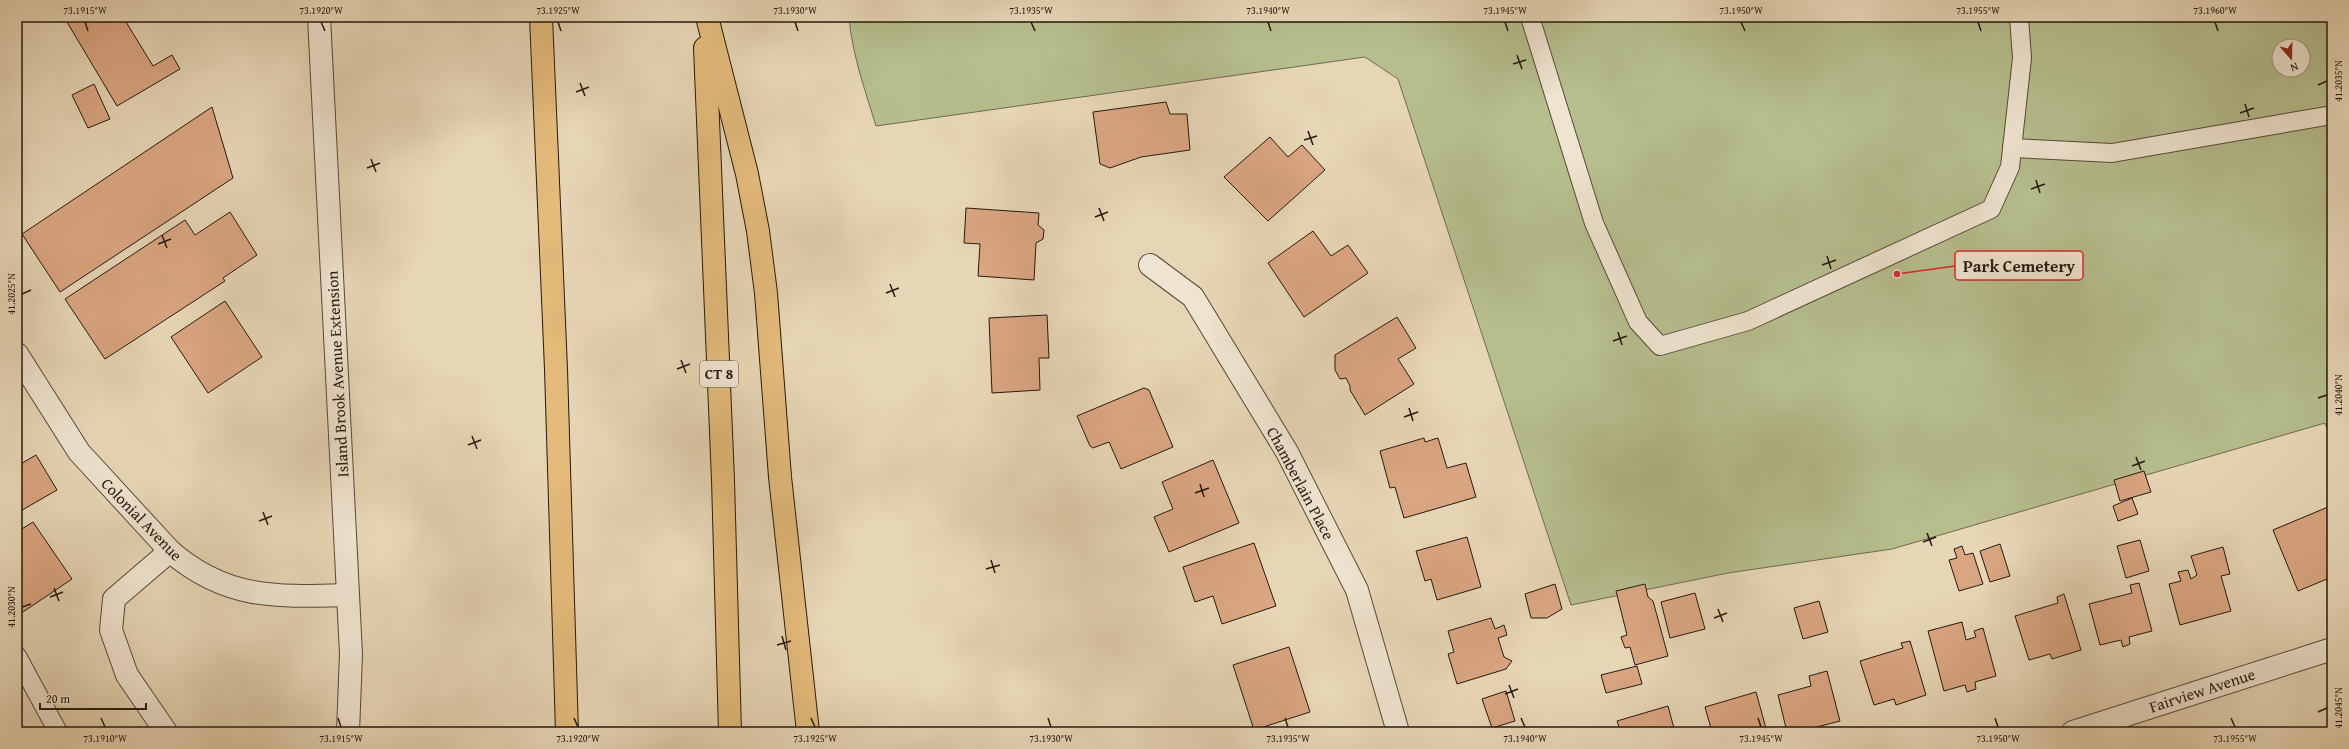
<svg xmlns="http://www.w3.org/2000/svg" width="2349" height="749" viewBox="0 0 2349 749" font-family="'Gentium Book Plus',serif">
<rect width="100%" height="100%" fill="#e7d6b6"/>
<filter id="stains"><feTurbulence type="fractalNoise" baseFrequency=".005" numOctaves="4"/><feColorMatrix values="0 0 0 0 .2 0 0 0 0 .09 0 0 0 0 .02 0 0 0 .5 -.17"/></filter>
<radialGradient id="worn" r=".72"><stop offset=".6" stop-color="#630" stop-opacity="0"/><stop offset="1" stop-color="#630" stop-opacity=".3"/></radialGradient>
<!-- green -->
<path fill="#b6be8e" stroke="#6e6b4e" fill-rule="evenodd" d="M849,17h1483v427l-7,-21 -433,126 -164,24 -157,32 -173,-526 -33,-22 -489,69c-11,-36 -24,-72 -27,-109zM2279,46h24v24h-24z"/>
<!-- building -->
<g fill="#daa682" stroke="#27180f">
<path d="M64,17h59l30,49 19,-11 8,14 -63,37z"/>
<path d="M94,84l16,35 -22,9 -16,-33z"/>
<path d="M1166,102l4,12h17l3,36 -49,7 -31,11 -10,-4 -7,-52z"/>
<path d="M212,107l21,71 -173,114 -38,-58z"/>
<path d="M1270,137l18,20 14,-12 23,25 -57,51 -44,-44z"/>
<path d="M966,208l73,5 -1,12 6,5 -1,9 -7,4 -2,37 -56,-4 2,-32 -16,-1z"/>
<path d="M230,212l27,43 -34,23 2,3 -120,78 -40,-60 120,-79 10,15z"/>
<path d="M1313,231l18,25 17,-11 20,28 -64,44 -36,-54z"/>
<path d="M225,301l37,56 -54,36 -37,-56z"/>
<path d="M1047,315l2,43h-10l1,32 -48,3 -3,-75z"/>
<path d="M1397,317l19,31 -18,11 16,25 -49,31 -15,-25v-4l-4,-8 -6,1 -5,-9v-15z"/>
<path d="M1144,388l5,2 24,57 -52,22 -12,-27 -16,6 -3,-2 -13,-30z"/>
<path d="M1424,438l1,4 13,-4 9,30 19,-5 10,34 -72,21 -9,-31 -5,1 -10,-37z"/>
<path d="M36,455l21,35 -40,23v-47z"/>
<path d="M1213,460l26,63 -70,29 -15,-35 19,-8 -11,-27z"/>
<path d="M2144,471l7,21 -31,9 -6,-21z"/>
<path d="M2132,498l6,16 -20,7 -5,-15z"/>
<path d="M2328,507l4,11v59l-34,14 -25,-61z"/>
<path d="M33,522l39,57 -55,37v-84z"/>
<path d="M1467,537l14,50 -44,13 -6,-21 -6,2 -9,-30z"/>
<path d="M2140,540l9,31 -23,7 -9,-32z"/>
<path d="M1254,543l22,63 -54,18 -9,-28 -18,6 -12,-35z"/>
<path d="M2000,544l10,32 -20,6 -10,-31z"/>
<path d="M1962,546l3,9 8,-2 10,31 -24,7 -10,-31 8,-2 -3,-9z"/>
<path d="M2223,547l7,27 -9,2 10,35 -51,14 -11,-41 12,-3 -3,-9 10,-2 3,9 6,-4 -6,-19z"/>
<path d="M2139,583l13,48 -23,6 1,7 -7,3 -2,-7 -21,5 -11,-41 43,-11 -2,-8z"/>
<path d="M1555,584l7,25 -15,9h-16l-6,-24z"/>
<path d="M1645,584l3,13 5,4 15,55 -33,9 -5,-18 -5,1 -4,-11 6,-2 -11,-44z"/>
<path d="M1695,593l10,36 -35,9 -9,-36z"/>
<path d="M2064,594l17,56 -29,9 -2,-5 -21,6 -14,-44 43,-13 -1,-6z"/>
<path d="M1819,601l9,31 -25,7 -9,-31z"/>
<path d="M1491,618l4,11 9,-4 3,10 -9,3 6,19 8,4 -6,8 -49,15 -9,-30 6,-2 -6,-21z"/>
<path d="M1962,622l4,18 10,-3 -2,-6 9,-3 13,48 -21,6 1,7 -9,3 -2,-7 -21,6 -16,-60z"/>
<path d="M1910,641l16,54 -30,10 -2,-6 -20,6 -14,-44 43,-13 -2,-5z"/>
<path d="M1289,647l21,65 -56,18 -21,-65z"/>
<path d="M1637,666l5,18 -36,9 -5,-18z"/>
<path d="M1827,671l13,50 -23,6 1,5h-31l-9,-37 33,-9 -2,-10z"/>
<path d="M1506,691l9,30 -23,7 -10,-29z"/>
<path d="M1756,692l11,40h-55l-7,-25z"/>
<path d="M1668,706l7,26h-54l-4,-11z"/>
</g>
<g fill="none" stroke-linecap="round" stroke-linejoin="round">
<!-- service casing -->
<g stroke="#574839" stroke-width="20">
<g id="service">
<path d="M1530,17l64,206 44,99 22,24 88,-25 243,-112 19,-42 12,-109 -3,-41"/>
<path d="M2012,148l100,5 220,-38"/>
<path d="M17,656l41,76"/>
</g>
</g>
<!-- minor casing -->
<g stroke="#574839" stroke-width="24">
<g id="minor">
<path d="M319,17l32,637 -3,78"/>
<path d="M1150,265l43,32 94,155 70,138 41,142"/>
<path d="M17,354l62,98 91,99c56,49 108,46 178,44"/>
<path d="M166,732l-39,-57 -16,-45 3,-31 56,-48"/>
<path d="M2073,732l259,-83"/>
</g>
</g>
<!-- motorway casing -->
<g stroke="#27180f" stroke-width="24">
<g id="motorway">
<path d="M541,17l15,352 11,363"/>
<path d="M707,17l40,157 11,57 8,62 14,184 28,255"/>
<path d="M705,48l18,432 7,252"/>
</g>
</g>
<!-- service -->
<use href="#service" stroke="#efe4d0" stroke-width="18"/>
<!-- minor -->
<use href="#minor" stroke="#efe4d0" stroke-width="22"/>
<!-- motorway -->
<use href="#motorway" stroke="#e4bb7b" stroke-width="22"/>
</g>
<!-- ticks -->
<path fill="none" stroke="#27180f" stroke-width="1.5" d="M85,22l3,9M321,22l4,9M558,22l3,9M795,22l3,9M1031,22l4,9M1268,22l3,9M1505,22l3,9M1741,22l4,9M1978,22l3,9M2215,22l3,9M1517,55l5,14M1513,64l13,-4M580,83l5,13M2318,85l9,-4M576,92l13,-5M2245,104l4,13M2240,113l14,-5M1308,131l5,14M1304,140l13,-4M371,159l5,13M367,168l13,-5M2036,180l4,13M2031,189l14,-5M1099,208l5,13M1095,217l13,-5M162,235l5,13M158,244l13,-5M1827,256l4,13M1822,265l14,-5M890,284l5,13M886,293l13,-5M22,294l9,-4M1618,332l4,13M1613,341l14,-5M681,360l5,13M677,369l13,-5M2318,398l9,-3M1409,408l4,13M1404,417l14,-5M472,436l5,13M468,445l13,-5M2136,457l5,13M2132,466l13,-5M1200,484l4,13M1195,493l14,-5M263,512l5,13M259,521l13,-5M1927,533l5,13M1923,542l13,-5M991,560l4,13M986,569l14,-4M54,588l5,13M50,597l13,-5M22,607l9,-3M1718,609l5,13M1714,618l13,-5M782,636l4,14M777,645l14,-4M1509,685l5,13M1505,694l13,-5M2318,712l9,-4M101,718l4,9M338,718l3,9M574,718l4,9M811,718l4,9M1048,718l3,9M1285,718l3,9M1521,718l4,9M1758,718l3,9M1995,718l3,9M2231,718l4,9"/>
<g text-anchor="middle" stroke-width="3" stroke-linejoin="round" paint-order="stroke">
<!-- shield labels -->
<rect fill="#efe4d0" stroke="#635549" stroke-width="1" x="700" y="361" width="38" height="26" rx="3"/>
<g font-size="15" font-weight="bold" fill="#27180f">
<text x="719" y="379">CT 8</text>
</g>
<!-- street labels -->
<g font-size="16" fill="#27180f" stroke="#efe4d0">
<text transform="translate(337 374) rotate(-93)" y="6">Island Brook Avenue Extension</text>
<text transform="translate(1301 483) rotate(62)" y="6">Chamberlain Place</text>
<text transform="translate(142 519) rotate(46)" y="6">Colonial Avenue</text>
<text transform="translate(2202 690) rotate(-18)" y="6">Fairview Avenue</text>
</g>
</g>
<!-- callouts -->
<path fill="none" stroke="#d62828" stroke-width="1.5" d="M1897 274L1955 266"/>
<circle fill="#d62828" stroke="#efe4d0" stroke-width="1.5" cx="1897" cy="274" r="4"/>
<rect fill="#efe4d0" stroke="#d62828" stroke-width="1.5" x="1955" y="251" width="128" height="29" rx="4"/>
<g font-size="17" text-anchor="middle" font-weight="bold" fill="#27180f">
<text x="2019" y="272">Park Cemetery</text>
</g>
<!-- margin -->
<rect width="2349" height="749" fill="none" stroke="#e7d6b6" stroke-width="44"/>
<!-- north arrow -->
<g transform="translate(2291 58) rotate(160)"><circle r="19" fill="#efe4d0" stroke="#9f9283"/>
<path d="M0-3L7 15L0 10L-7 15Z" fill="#8f2418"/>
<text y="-6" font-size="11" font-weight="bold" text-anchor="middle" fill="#27180f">N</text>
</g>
<!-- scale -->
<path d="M40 703v6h106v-6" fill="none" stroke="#27180f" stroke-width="2"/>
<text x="46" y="703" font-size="12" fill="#27180f" stroke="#efe4d0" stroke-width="3" paint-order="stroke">20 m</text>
<rect x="22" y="22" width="2305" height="705" fill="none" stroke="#27180f" stroke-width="1.5"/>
<g font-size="10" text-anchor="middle" fill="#27180f">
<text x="85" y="14">73.1915°W</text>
<text x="321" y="14">73.1920°W</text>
<text x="558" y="14">73.1925°W</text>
<text x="795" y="14">73.1930°W</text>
<text x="1031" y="14">73.1935°W</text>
<text x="1268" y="14">73.1940°W</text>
<text x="1505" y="14">73.1945°W</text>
<text x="1741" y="14">73.1950°W</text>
<text x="1978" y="14">73.1955°W</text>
<text x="2215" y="14">73.1960°W</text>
<text transform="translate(2338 81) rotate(-90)" y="4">41.2035°N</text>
<text transform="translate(11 294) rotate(-90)" y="4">41.2025°N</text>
<text transform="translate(2338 395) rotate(-90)" y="4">41.2040°N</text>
<text transform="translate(11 607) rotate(-90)" y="4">41.2030°N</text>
<text transform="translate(2338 708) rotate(-90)" y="4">41.2045°N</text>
<text x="105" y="742">73.1910°W</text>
<text x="341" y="742">73.1915°W</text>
<text x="578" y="742">73.1920°W</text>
<text x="815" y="742">73.1925°W</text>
<text x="1051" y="742">73.1930°W</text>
<text x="1288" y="742">73.1935°W</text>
<text x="1525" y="742">73.1940°W</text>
<text x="1761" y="742">73.1945°W</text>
<text x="1998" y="742">73.1950°W</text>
<text x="2235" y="742">73.1955°W</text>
</g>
<rect width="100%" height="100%" filter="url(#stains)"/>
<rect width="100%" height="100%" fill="url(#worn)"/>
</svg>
